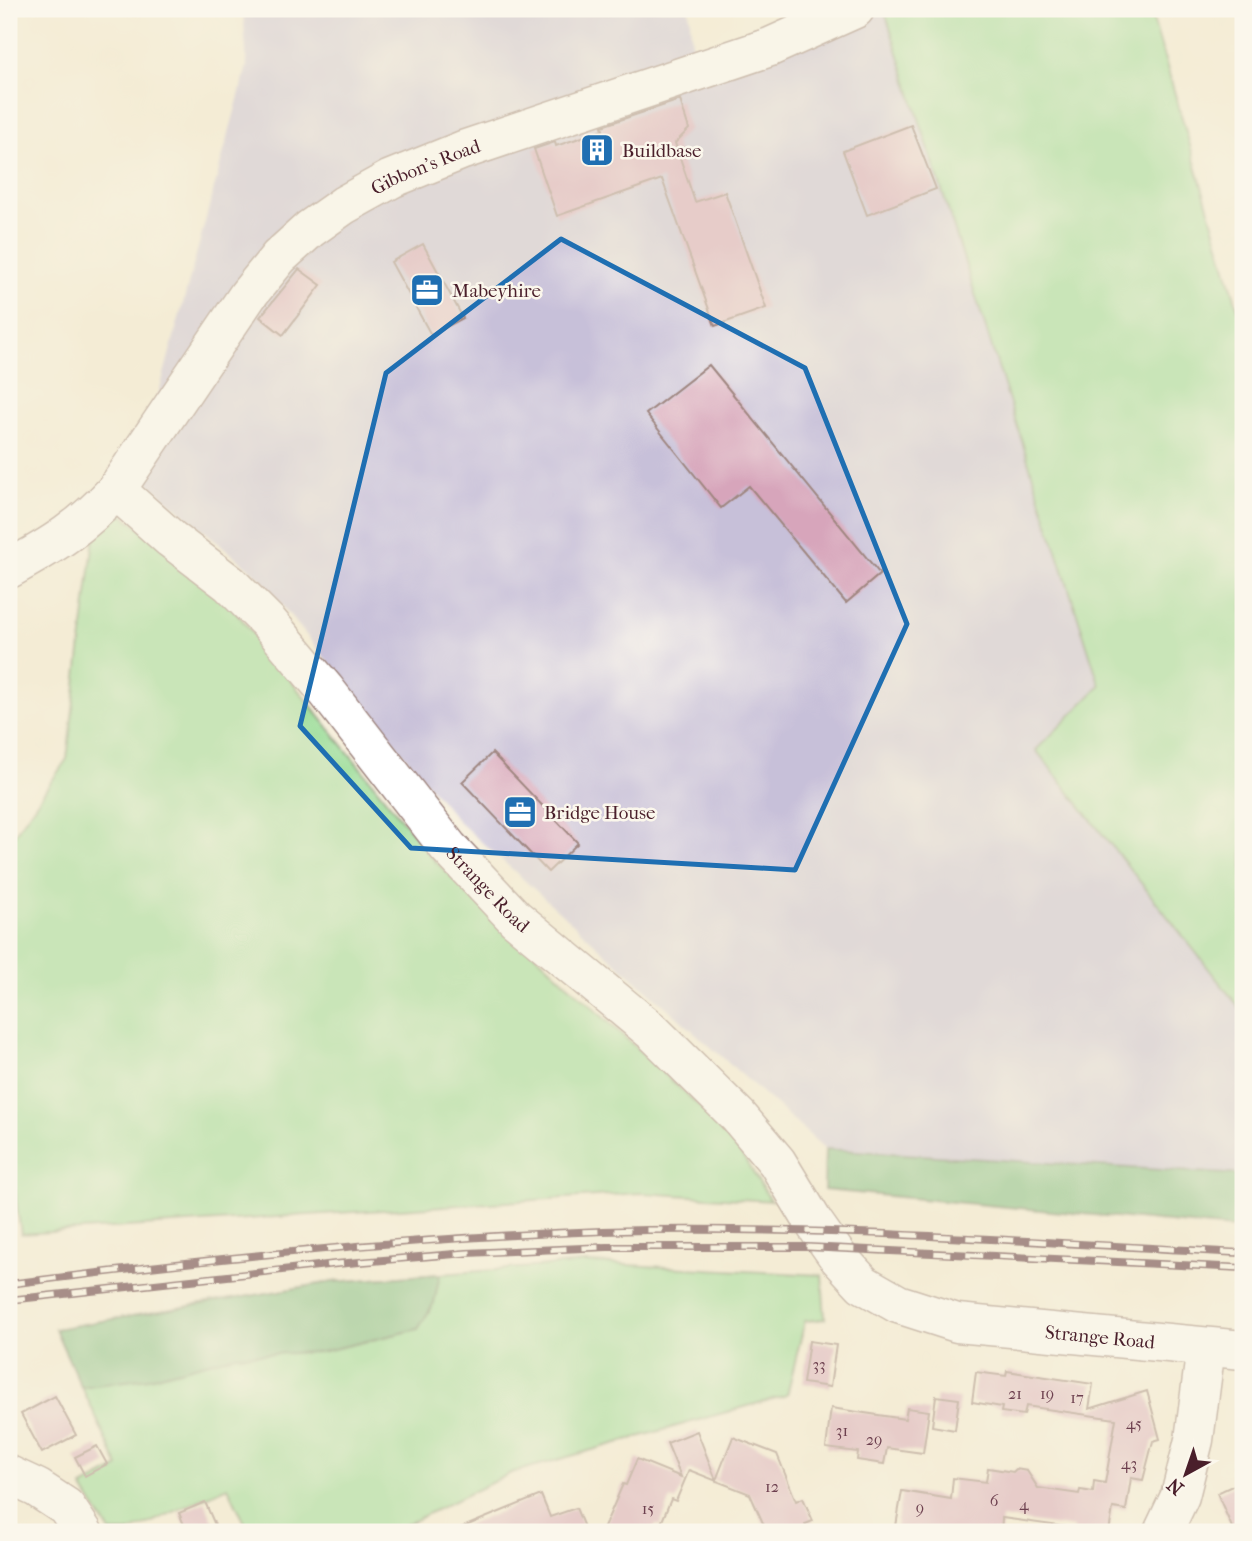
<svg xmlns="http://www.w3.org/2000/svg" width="1252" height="1541" viewBox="0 0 1252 1541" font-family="'IM FELL French Canon',serif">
<rect width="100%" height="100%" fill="#fbf7ec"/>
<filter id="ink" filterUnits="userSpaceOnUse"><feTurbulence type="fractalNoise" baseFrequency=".0143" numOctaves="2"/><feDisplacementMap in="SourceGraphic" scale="14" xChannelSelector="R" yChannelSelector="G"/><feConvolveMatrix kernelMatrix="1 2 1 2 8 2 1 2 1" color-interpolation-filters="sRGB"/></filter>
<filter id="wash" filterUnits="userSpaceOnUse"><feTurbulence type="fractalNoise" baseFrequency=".00686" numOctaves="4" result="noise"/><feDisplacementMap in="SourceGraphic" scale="28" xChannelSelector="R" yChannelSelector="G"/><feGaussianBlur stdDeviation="1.57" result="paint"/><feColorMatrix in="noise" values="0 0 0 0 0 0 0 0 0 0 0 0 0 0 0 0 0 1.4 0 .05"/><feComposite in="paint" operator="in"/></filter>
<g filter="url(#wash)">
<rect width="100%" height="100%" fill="#f4ecd6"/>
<!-- industrial -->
<path fill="#c7c0d9" d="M243,9h446l5,61 157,-61h33l216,678 -64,63 207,262v163l-418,-26 -367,-328 -200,-245 -121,-102 110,-408z"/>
<!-- green -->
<g fill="#95db94" stroke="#707d60" stroke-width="2">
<path d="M884,9h266l93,317v686l-207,-262 64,-64z"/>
<path d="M99,496l121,96 215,269 293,272 43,68 -130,-8 -620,41 -12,-82v-310l58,-83z"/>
<path d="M588,1263l234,12 3,44 -20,2 -18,74 -276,78 -120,59h-142l-21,-45 -98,45h-20l-28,-45 37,-20 -64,-138 277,-47z"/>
</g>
<!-- forest -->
<g fill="#78bb7e" stroke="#616d54" stroke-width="2">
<path d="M825,1149l418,26v54l-419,-39z"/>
<path d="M440,1274l-6,29 -16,26 -97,23 -85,3 -87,23 -68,9 -26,-58 277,-47z"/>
</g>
<g id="blocks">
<!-- building -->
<g fill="#d7a5bb">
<path d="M680,100l9,29 -14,14 20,59 30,-10 41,116 -51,18 -53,-147 -105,37 -23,-67 21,-7 1,4 47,-16 -1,-4z"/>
<path d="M911,125l25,64 -69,26 -24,-64z"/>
<path d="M423,244l40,74 -32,17 -40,-73z"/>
<path d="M299,269l22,16 -38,50 -23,-18z"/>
<path d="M709,365l171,209 -34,29 -97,-117 -28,22 -75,-94z"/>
<path d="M492,753l86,90 -30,29 -86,-90z"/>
<path d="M809,1341l27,4 -6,42 -27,-4z"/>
<path d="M1007,1371l86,13 -4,25 58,-18 13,48 -7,2 -10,39 -12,-2 -5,32 -13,-2 -4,24h-36l1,-4 -72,-10 -1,14h-106l7,-41 49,8 2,-21 33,4 2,-14 25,4 3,-3 11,2 11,17 41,6 1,-4 13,2 1,-11 11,2 11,-64 -90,-13 -2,9 -23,-3 1,-5 -30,-5 4,-30 30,4z"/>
<path d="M55,1396l21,39 -34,18 -21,-39z"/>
<path d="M936,1396l23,3 -4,31 -23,-4z"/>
<path d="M831,1408l74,11 2,-11 22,3 -6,42 -36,-5 -3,16 -27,-4 1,-8 -32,-4z"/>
<path d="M697,1431l19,49 17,-43 44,17 19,47 7,-3 10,23 -8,3 3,8h-41l-17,-38 -61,-24 -13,31 -5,-2 -11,27 -4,-2 -4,8h-50l21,-48 3,1 11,-26 44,18 -14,-34z"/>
<path d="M97,1446l10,18 -22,12 -10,-19z"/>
<path d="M1243,1481v51h-9l-17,-39z"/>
<path d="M541,1495l9,22 26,-9 10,24h-135z"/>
<path d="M205,1502l13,30h-31l-8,-19z"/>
</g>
</g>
</g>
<g filter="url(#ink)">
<use href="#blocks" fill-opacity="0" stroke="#9f8680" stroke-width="2"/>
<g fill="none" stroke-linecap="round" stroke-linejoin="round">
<!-- minor casing -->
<g stroke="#9f8680" stroke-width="41">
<g id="minor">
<path id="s1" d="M116,490l55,49 59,45 39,39 56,66 123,158 67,71 138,114 85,84 39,46 37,61 24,34 25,27 35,20 59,19 286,27"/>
<path id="s2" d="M9,569c44,-24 73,-42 107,-79l132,-195 31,-38 31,-28 34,-24 47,-26 72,-29 307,-103 85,-38"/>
<path d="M9,1475l28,13 29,19 17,25"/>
<path d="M1163,1532l17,-36 14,-56 12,-93"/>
</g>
</g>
<!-- minor -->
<use href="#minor" stroke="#fff" stroke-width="38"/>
<!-- rail casing -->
<g stroke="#4a1f2b" stroke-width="8">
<g id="rail">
<path d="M9,1284c197,-25 395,-46 594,-53 214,-6 427,11 640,22"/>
<path d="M9,1300l327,-36 131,-11 140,-6h200l436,21"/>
</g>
</g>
<!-- rail -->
<use href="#rail" stroke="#fbf7ec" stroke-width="5" stroke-dasharray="16" stroke-linecap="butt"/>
</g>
</g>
<!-- marked area -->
<path d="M0 0H1252V1541H0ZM561,239l244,129 102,256 -112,246 -384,-22 -111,-122 86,-353z" fill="#f4ecd6" fill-opacity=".55" fill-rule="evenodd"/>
<path fill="none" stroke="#1f6fb2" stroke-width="5" stroke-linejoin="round" d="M561,239l244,129 102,256 -112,246 -384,-22 -111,-122 86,-353z"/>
<!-- icons -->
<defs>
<g id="building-square" transform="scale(1.75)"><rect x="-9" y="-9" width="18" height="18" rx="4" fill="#1f6fb2" stroke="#fbf7ec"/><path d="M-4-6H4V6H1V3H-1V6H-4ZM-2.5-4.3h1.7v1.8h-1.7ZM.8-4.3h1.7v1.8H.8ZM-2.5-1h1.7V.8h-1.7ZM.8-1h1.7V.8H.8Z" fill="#fff"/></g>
<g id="office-square" transform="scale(1.75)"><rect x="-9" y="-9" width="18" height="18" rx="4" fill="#1f6fb2" stroke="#fbf7ec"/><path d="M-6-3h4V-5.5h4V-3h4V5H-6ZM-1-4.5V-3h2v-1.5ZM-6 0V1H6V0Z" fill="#fff"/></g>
</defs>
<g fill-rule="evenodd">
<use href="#building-square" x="597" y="150"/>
<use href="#office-square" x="427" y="290"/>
<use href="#office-square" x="520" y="812"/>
</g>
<g text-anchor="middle" stroke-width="5" stroke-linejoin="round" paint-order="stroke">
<!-- number labels -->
<g font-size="16" fill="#6d404f">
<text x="819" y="1370">33</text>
<text x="1015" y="1399">21</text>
<text x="1047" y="1399">19</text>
<text x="1077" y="1403">17</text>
<text x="1134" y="1429">45</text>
<text x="842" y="1436">31</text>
<text x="874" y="1445">29</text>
<text x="1129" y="1469">43</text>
<text x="772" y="1492">12</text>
<text x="994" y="1506">6</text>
<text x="1024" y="1510">4</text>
<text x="920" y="1513">9</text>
<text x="648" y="1514">15</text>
</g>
<!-- poi labels -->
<g font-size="19" fill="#4a1f2b" stroke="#fbf7ec" text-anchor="start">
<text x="622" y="157">Buildbase</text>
<text x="452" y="297">Mabeyhire</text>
<text x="544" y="819">Bridge House</text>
</g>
<!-- street labels -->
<g font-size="19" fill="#4a1f2b" stroke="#fbf7ec">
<text dy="7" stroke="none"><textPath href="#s2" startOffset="592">Gibbon's Road</textPath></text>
<text dy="7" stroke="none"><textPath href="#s1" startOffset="548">Strange Road</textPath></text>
<text dy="7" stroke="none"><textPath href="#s1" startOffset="1342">Strange Road</textPath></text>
</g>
</g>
<!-- margin -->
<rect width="1252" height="1541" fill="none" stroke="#fbf7ec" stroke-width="35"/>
<!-- north arrow -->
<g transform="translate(1186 1474) rotate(220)" stroke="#fbf7ec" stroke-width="5" paint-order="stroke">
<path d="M0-5L12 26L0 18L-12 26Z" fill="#4a1f2b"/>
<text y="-10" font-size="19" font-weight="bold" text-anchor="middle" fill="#4a1f2b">N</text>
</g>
</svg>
